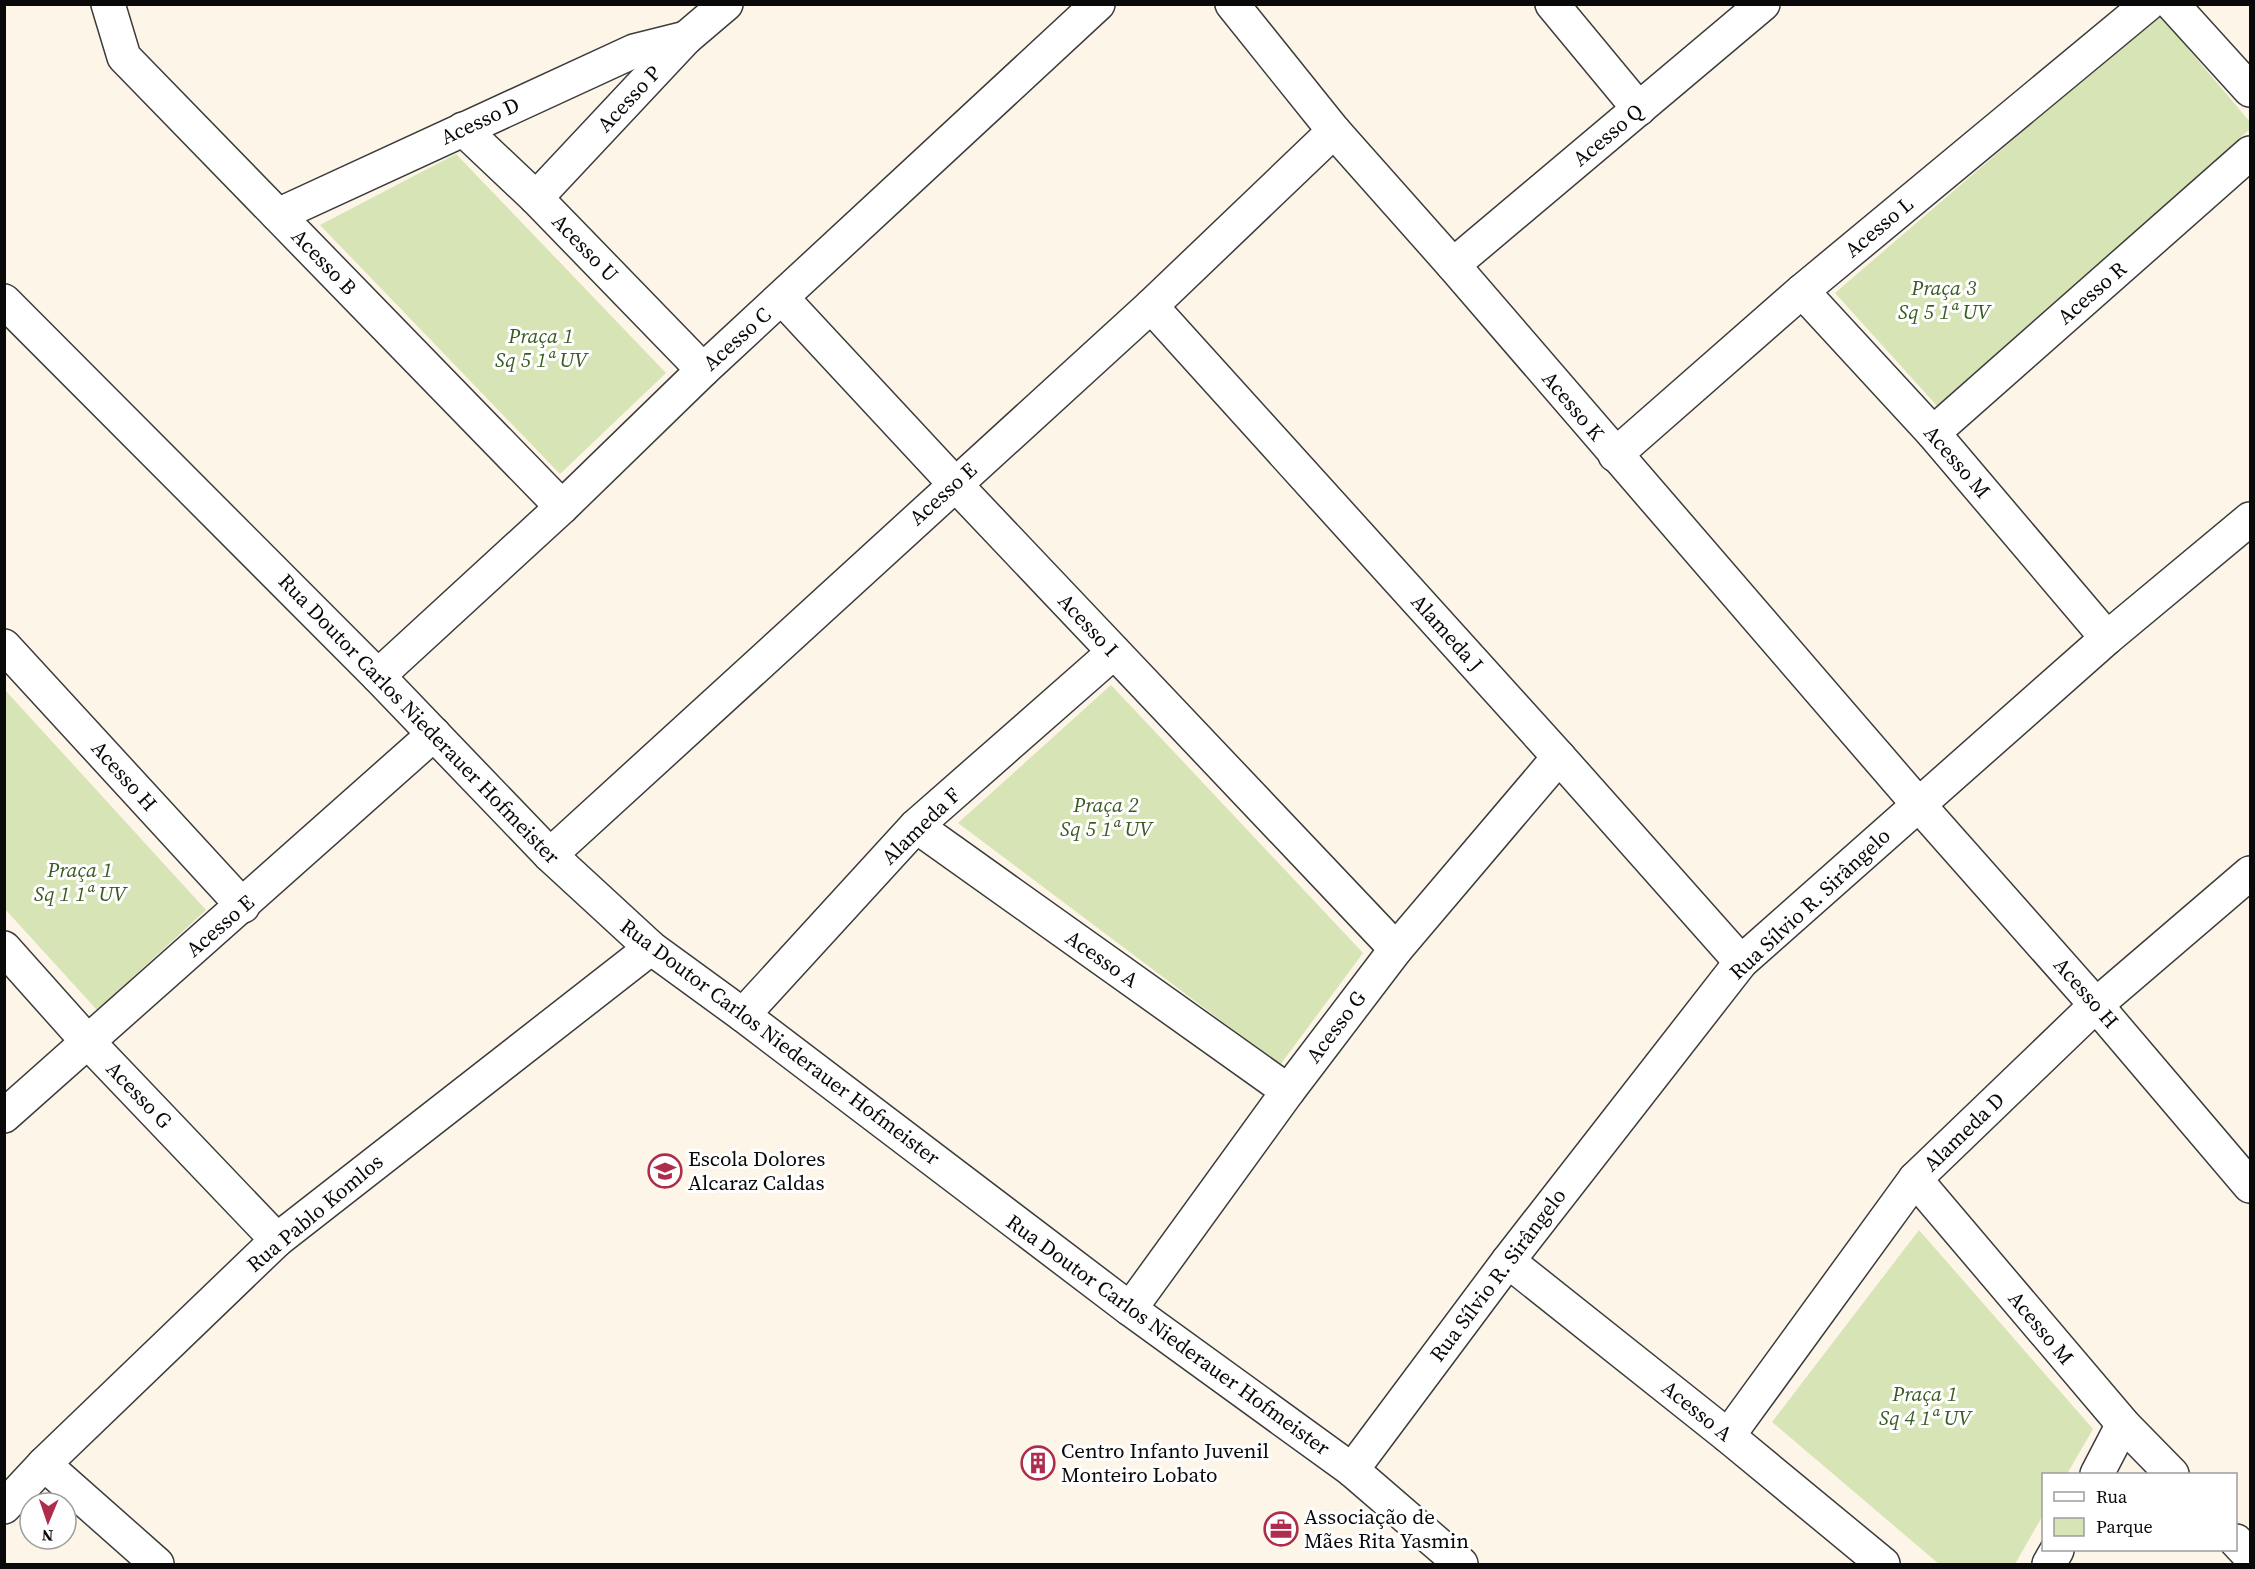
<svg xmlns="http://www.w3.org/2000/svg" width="2255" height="1569" viewBox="0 0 2255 1569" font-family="'Source Serif 4',serif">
<rect width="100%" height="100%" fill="#fdf5e8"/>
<!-- green -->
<g fill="#d7e4b5">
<path d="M2159,14l91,108v7l-312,278 -103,-114z"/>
<path d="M456,154l210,219 -106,101 -240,-249z"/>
<path d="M1111,685l252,268 -83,112 -322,-242z"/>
<path d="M5,690l201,220 -109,100 -92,-101z"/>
<path d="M1919,1230l174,199 -26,45h-23l-1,41 -28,49h-76l-167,-142z"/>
</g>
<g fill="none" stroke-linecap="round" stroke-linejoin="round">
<!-- street casing -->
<g stroke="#3c3c3c" stroke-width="36">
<g id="street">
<path d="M108,4l16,53 438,450"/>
<path d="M1232,4l102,127 119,134 465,539 178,201 154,181"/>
<path d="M1552,4l87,105"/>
<path d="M2172,4l78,86"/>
<path d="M463,129l73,69 167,172"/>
<path d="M536,198l150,-160 40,-34"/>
<path d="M278,215l356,-164 52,-13"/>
<path d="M1453,265l310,-261"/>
<path d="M1802,291l131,142 174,205"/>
<path d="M782,298l173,186 441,465"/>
<path d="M4,301l374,375 172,179 101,93 92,67 387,294 222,161 109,94"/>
<path d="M1151,306l408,451 182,205"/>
<path d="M1933,433l317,-280"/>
<path d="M1615,455l187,-164 346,-287"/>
<path d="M4,646l239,260"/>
<path d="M378,676l184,-169 141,-137 395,-366"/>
<path d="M916,826l372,265"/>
<path d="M550,855l601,-549 183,-175"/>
<path d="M4,948l84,94 189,198"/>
<path d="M743,1015l173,-189 198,-174"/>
<path d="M4,1116l430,-382"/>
<path d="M1915,1179l208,245 49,50"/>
<path d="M1508,1261l220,175 155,128"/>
<path d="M1130,1309l158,-218 108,-142 163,-192"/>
<path d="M1728,1436l187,-257 181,-174 154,-132"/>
<path d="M44,1464l113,100"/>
<path d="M1352,1470l156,-209 233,-299 366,-324 143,-119"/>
<path d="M2097,1474l26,-50"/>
<path d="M4,1507l40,-43 233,-224 374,-292"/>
<path d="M2236,1541l14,15"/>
<path d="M2049,1564l8,-14"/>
</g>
</g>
<!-- street -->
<use href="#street" stroke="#fff" stroke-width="33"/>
</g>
<!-- icons -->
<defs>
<g id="school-ring" transform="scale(1.725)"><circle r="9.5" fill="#fff" stroke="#ae2d4d" stroke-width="1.5"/><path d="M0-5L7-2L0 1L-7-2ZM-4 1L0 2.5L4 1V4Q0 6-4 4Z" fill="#ae2d4d"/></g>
<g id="building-ring" transform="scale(1.725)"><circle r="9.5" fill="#fff" stroke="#ae2d4d" stroke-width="1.5"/><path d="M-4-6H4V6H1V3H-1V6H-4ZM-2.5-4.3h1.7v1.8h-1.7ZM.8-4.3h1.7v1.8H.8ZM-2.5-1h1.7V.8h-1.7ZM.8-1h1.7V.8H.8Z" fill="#ae2d4d"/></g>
<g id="office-ring" transform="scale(1.725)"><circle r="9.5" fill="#fff" stroke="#ae2d4d" stroke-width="1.5"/><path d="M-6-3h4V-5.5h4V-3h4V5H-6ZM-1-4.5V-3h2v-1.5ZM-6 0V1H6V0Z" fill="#ae2d4d"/></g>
</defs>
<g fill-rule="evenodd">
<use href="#school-ring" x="665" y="1171"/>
<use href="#building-ring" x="1038" y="1463"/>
<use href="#office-ring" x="1281" y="1529"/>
</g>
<g text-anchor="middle" stroke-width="6" stroke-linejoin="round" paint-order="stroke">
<!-- street labels -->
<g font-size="21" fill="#090909" stroke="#fff">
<text transform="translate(629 99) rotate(-47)" y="7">Acesso P</text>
<text transform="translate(480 121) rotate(-25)" y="7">Acesso D</text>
<text transform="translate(1608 135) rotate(-40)" y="7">Acesso Q</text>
<text transform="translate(1879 227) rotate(-40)" y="7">Acesso L</text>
<text transform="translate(585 248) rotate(46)" y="7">Acesso U</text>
<text transform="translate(324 262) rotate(46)" y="7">Acesso B</text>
<text transform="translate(2092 293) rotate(-41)" y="7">Acesso R</text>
<text transform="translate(737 339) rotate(-42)" y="7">Acesso C</text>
<text transform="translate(1573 406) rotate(50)" y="7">Acesso K</text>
<text transform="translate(1957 462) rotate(49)" y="7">Acesso M</text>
<text transform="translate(943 494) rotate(-42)" y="7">Acesso E</text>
<text transform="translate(1088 625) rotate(47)" y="7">Acesso I</text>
<text transform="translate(1447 633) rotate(48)" y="7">Alameda J</text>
<text transform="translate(419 719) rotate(46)" y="7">Rua Doutor Carlos Niederauer Hofmeister</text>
<text transform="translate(124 776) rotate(48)" y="7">Acesso H</text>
<text transform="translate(921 826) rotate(-44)" y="7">Alameda F</text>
<text transform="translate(1810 904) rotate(-43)" y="7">Rua Sílvio R. Sirângelo</text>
<text transform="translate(220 926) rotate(-41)" y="7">Acesso E</text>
<text transform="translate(1102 959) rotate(35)" y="7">Acesso A</text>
<text transform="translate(2086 993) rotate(49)" y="7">Acesso H</text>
<text transform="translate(1336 1027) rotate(-53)" y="7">Acesso G</text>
<text transform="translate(780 1042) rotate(37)" y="7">Rua Doutor Carlos Niederauer Hofmeister</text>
<text transform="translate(139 1095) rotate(46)" y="7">Acesso G</text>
<text transform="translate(1964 1132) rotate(-44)" y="7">Alameda D</text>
<text transform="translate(315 1213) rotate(-40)" y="7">Rua Pablo Komlos</text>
<text transform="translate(1498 1275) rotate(-53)" y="7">Rua Sílvio R. Sirângelo</text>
<text transform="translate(2041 1328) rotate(50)" y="7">Acesso M</text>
<text transform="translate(1168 1335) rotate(36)" y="7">Rua Doutor Carlos Niederauer Hofmeister</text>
<text transform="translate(1697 1411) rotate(39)" y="7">Acesso A</text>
</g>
<!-- park labels -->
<g font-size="21" font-style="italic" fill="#385b20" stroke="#fff">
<text x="1944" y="295">Praça 3<tspan x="1944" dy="24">Sq 5 1ª UV</tspan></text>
<text x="541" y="343">Praça 1<tspan x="541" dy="24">Sq 5 1ª UV</tspan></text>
<text x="1106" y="812">Praça 2<tspan x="1106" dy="24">Sq 5 1ª UV</tspan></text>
<text x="80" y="877">Praça 1<tspan x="80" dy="24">Sq 1 1ª UV</tspan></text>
<text x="1925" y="1401">Praça 1<tspan x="1925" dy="24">Sq 4 1ª UV</tspan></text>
</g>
<!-- poi labels -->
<g font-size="21" fill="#090909" stroke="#fff" text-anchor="start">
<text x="688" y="1166">Escola Dolores<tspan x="688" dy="24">Alcaraz Caldas</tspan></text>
<text x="1061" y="1458">Centro Infanto Juvenil<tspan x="1061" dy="24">Monteiro Lobato</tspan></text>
<text x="1304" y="1524">Associação de<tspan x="1304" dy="24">Mães Rita Yasmin</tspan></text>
</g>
</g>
<!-- border -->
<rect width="2255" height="1569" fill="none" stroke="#090909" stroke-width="12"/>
<!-- legend -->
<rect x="2042" y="1473" width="195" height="78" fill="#ffffff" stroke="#9d9d9d" stroke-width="1.5"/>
<rect x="2054" y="1492" width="30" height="9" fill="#ffffff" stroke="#9d9d9d" stroke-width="1.5"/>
<text x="2096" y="1503" font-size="18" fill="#090909">Rua</text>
<rect x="2054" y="1518" width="30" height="18" fill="#d7e4b5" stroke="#9d9d9d" stroke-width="1.5"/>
<text x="2096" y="1533" font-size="18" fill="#090909">Parque</text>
<!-- north arrow -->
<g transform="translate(48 1521) rotate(182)"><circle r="28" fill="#ffffff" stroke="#9d9d9d" stroke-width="1.5"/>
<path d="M0-4.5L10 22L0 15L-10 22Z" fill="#ae2d4d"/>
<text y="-9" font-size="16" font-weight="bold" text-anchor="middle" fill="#090909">N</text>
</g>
</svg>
